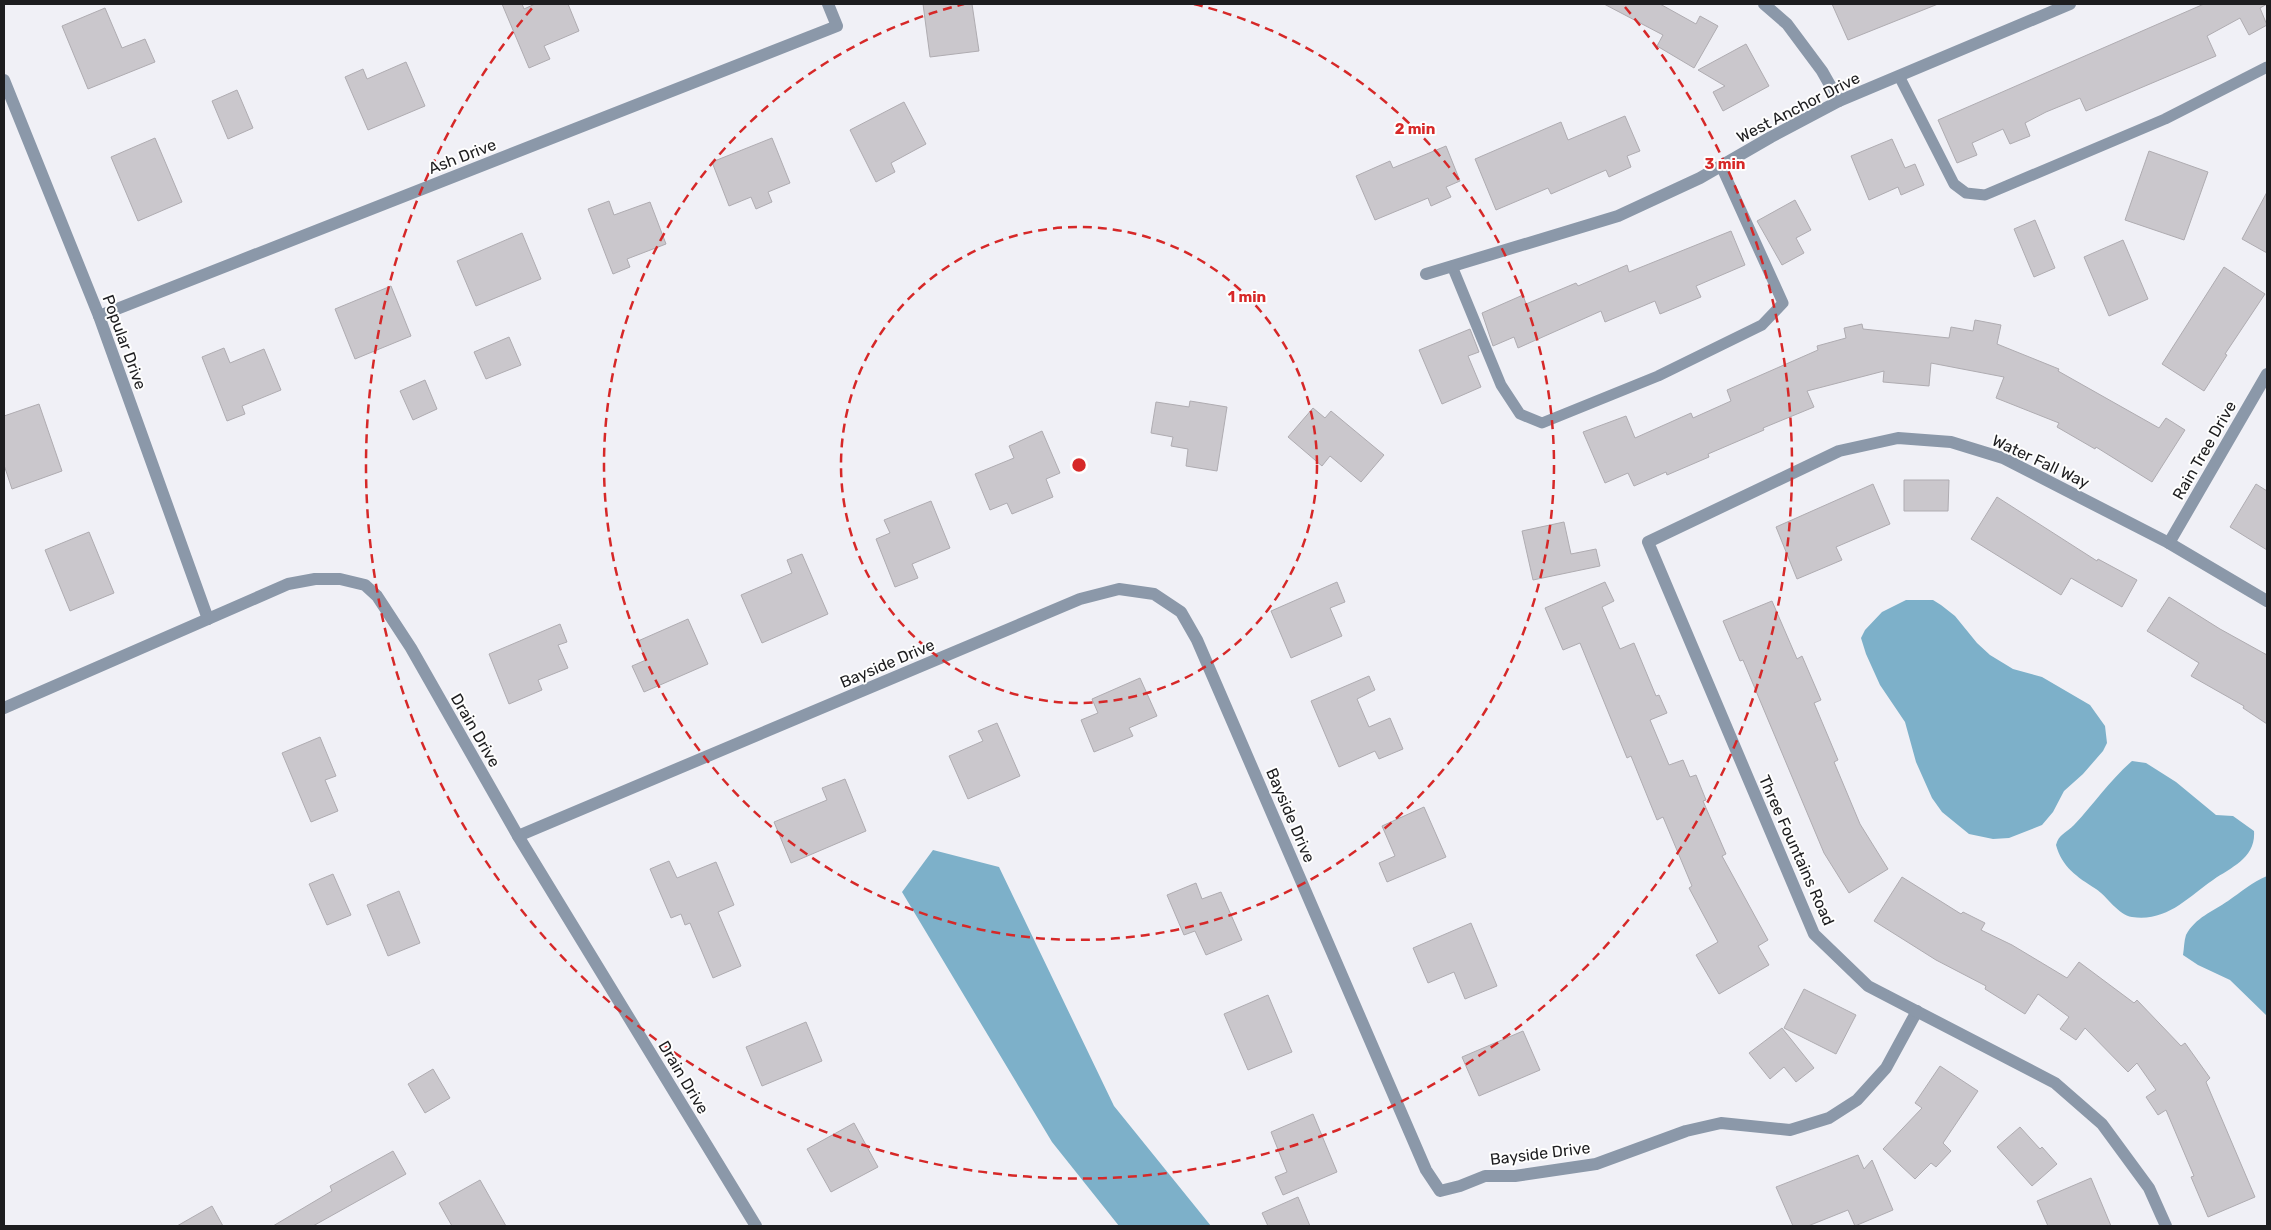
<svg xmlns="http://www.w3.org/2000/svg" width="2271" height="1230" viewBox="0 0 2271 1230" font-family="Rubik,sans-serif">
<rect width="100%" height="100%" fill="#f0f0f6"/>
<!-- water -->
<g fill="#7db0c9">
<path d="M1906,600h27l8,5 14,11 22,27 13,12 23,14 29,8 48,28 15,21 2,17 -4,8 -20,23 -19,17 -11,21 -11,13 -33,13 -16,1 -24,-5 -27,-22 -10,-14 -16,-36 -11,-40 -25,-37 -14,-31 -5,-16 4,-8 17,-18z"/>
<path d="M2132,761l14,2 30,19 40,33 17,1 21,15c2,27 -22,36 -41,49 -26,18 -46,42 -81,37 -14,-2 -25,-21 -36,-28 -19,-12 -34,-22 -40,-44 3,-11 10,-12 18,-20 20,-21 36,-45 58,-64z"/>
<path d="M933,850l66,17 115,239 97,120h-92l-67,-84 -150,-250z"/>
<path d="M2267,876v140l-37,-36 -32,-15 -15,-10c1,-6 1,-14 3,-20 9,-17 27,-24 42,-34 13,-9 24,-19 39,-25z"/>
</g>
<!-- building -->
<g fill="#cac7cc" stroke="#afacb1">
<path d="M502,4h20l2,5 11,-5h33l11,27 -35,15 6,13 -21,9z"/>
<path d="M923,4h49l7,47 -49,6z"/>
<path d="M1604,4h56l36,20 4,-8 18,10 -24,42 -37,-22 6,-11z"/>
<path d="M1832,4h106l-90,36z"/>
<path d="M2204,4h63l-7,4 7,17 -18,10 -9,-17 -33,18 9,20 -130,55 -6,-13 -34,14 -21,11 5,13 -20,8 -7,-15 -31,14 5,12 -20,8 -19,-43z"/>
<path d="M105,8l17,40 23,-9 10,23 -67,27 -26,-63z"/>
<path d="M1746,44l23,42 -46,25 -10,-19 12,-6 -27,-16z"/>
<path d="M406,62l19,44 -57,24 -23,-53 18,-8 4,10z"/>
<path d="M237,90l16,38 -25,11 -16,-38z"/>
<path d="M904,102l22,42 -35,19 4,9 -19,10 -26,-52z"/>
<path d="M1625,116l15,35 -13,5 4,11 -22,10 -3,-7 -55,24 -3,-6 -52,22 -21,-51 86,-37 7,18z"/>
<path d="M155,138l27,64 -44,19 -27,-64z"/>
<path d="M772,138l18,45 -22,9 4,10 -16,7 -5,-12 -22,9 -17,-44z"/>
<path d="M1892,139l13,29 10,-4 9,21 -23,10 -3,-8 -29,13 -18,-44z"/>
<path d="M1446,146l14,35 -14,6 5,10 -20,9 -3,-8 -53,22 -19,-44 34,-15 3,7z"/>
<path d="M2149,151l59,21 -24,68 -59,-20z"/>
<path d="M2267,192v61l-25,-14z"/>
<path d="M1795,200l16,30 -15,8 8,15 -22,12 -25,-44z"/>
<path d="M609,201l5,14 36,-13 16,42 -39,15 3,8 -17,7 -25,-65z"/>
<path d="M2035,220l20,48 -21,9 -20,-48z"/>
<path d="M1731,231l14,34 -49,21 5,11 -41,17 -5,-13 -50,21 -4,-11 -83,37 -4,-11 -21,9 -11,-33 41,-18 3,9 50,-21 2,3 49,-21 2,7z"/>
<path d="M522,233l19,46 -65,27 -19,-45z"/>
<path d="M2123,240l25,59 -39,17 -25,-59z"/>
<path d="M2224,267l41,27 -40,60 2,1 -23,36 -42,-27z"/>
<path d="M391,286l20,50 -56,23 -20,-50z"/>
<path d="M1975,320l26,5 -4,19 62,25 -1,2 101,57 7,-10 19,12 -33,52 -56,-35 -1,2 -38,-22 2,-4 -63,-25 8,-21 -73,-14 -2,23 -46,-4 1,-11 -77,20 7,16 -51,21 1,2 -56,24 1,3 -42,18 -1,-3 -32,14 -6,-13 -23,10 -22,-51 43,-16 9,22 56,-25 2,5 38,-17 -4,-11 91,-40 -1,-4 29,-8 -2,-10 18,-4 1,5 86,9 2,-11 22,4z"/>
<path d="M1470,329l9,23 -11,4 13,31 -39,17 -23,-54z"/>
<path d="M509,337l12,28 -35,14 -12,-27z"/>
<path d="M224,348l6,15 34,-14 17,41 -39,16 3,8 -18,7 -25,-64z"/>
<path d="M425,380l12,29 -24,11 -13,-29z"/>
<path d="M1190,401l37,6 -10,64 -31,-5 2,-17 -17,-3 2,-9 -22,-4 5,-31 33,5z"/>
<path d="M39,404l23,67 -50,18 -8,-24v-49z"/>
<path d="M1313,408l12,10 6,-7 53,44 -23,27 -31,-26 -8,10 -34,-29z"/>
<path d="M1042,431l18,42 -14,6 7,18 -41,17 -5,-11 -17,7 -15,-36 39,-16 -5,-12z"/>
<path d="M1904,480h45l-1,31h-44z"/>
<path d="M1873,484l17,40 -54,23 6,13 -45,19 -21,-52z"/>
<path d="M2256,484l11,7v59l-37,-23z"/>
<path d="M1997,497l100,64 1,-2 39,21 -15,27 -51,-29 -10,17 -90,-56z"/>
<path d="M931,501l19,47 -38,16 6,14 -23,9 -19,-48 14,-6 -6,-13z"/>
<path d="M1564,522l7,32 25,-5 4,17 -67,14 -11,-49z"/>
<path d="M89,532l25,61 -44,18 -25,-61z"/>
<path d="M802,554l26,60 -66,29 -21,-48 51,-22 -5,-13z"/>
<path d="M1337,582l8,20 -15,6 12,28 -51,22 -20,-47z"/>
<path d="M1605,582l9,19 -12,6 18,42 14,-6 22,53 3,-1 8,18 -17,7 19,45 14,-5 7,17 6,-2 10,25 -3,1 23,53 -4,2 46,84 -10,6 11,19 -50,29 -23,-39 22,-13 -29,-54 3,-2 -29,-69 -6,3 -26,-64 -4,2 -47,-115 -17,7 -18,-42z"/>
<path d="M2169,597l51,32 47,26v69l-24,-16 1,-2 -53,-30 8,-13 -52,-32z"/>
<path d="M1772,601l25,58 5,-3 19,44 -7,3 24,57 -4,2 26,62 28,45 -39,24 -25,-40 -81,-193 -3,1 -17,-40z"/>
<path d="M688,619l20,45 -64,28 -12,-26 14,-6 -8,-19z"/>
<path d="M560,624l7,18 -9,3 10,23 -30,12 4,10 -33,14 -20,-50z"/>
<path d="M1369,676l6,14 -18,9 12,28 21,-9 13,31 -24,10 -4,-8 -36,16 -28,-66z"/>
<path d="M1140,678l17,38 -28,12 4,8 -39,16 -13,-32 17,-7 -6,-14z"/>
<path d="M997,723l23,53 -52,23 -19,-43 34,-15 -5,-10z"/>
<path d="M320,737l16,39 -11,4 13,31 -27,11 -29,-69z"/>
<path d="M845,779l21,52 -75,32 -17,-41 53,-22 -5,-12z"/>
<path d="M1424,807l22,50 -59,25 -8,-19 16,-7 -13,-30z"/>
<path d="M669,861l8,17 39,-16 18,43 -16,7 23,54 -28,12 -23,-55 -5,2 -4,-11 -10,4 -21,-49z"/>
<path d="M333,874l18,41 -24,10 -18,-41z"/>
<path d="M1902,877l59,37 2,-2 22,11 -4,7 31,15 55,33 12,-16 55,41 3,-3 44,46 4,-3 25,35 -4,4 49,115 -47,20 -17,-40 3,-1 -28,-66 -8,5 -12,-18 10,-7 -19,-27 -9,9 -43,-44 -9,12 -16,-11 9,-12 -31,-23 -13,20 -40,-25 1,-3 -50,-26 -62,-39z"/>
<path d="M1196,883l6,16 19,-7 21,48 -36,15 -11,-24 -11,4 -17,-40z"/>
<path d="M399,891l21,52 -32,13 -21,-51z"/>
<path d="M1471,923l26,63 -32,13 -11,-27 -26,11 -15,-35z"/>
<path d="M1804,989l52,26 -20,39 -52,-26z"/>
<path d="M1268,995l24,57 -44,18 -24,-56z"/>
<path d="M806,1022l16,39 -60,25 -16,-39z"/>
<path d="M1782,1028l32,40 -18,14 -12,-15 -14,12 -21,-26z"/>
<path d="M1523,1031l17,39 -61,26 -17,-39z"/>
<path d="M1940,1066l38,25 -35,52 8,8 -15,16 -5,-4 -16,16 -32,-30 39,-41 -7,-5z"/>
<path d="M433,1069l17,29 -25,15 -17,-29z"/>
<path d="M1313,1114l24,58 -54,23 -8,-18 12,-5 -16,-40z"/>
<path d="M854,1123l24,44 -47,25 -24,-43z"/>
<path d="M2020,1127l20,22 2,-2 15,17 -25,22 -35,-39z"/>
<path d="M393,1151l13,23 -93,52h-40l59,-35 -2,-5z"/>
<path d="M1858,1155l6,14 8,-9 21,50 -38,16 -7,-16 -40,16h-15l-17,-39z"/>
<path d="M2091,1178l20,48h-63l-11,-25z"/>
<path d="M480,1180l26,46h-54l-13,-23z"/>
<path d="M1298,1197l12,29h-42l-6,-13z"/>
<path d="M212,1206l11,20h-46z"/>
</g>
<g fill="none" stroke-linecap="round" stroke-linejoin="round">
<!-- lane -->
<g stroke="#8b98a9" stroke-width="11">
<path d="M1899,76l55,108 12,9 19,2 180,-76 102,-52"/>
<path d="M1452,266l49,119 19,29 22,9 116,-47 104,-51 21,-22 -62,-137"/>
</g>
<!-- street -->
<g stroke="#8b98a9" stroke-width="12">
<path d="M1764,4l23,20 35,47 17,30"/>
<path d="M4,80l95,236 109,303"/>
<path d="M1426,274l192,-58 82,-38 71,-41 68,-36 231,-97"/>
<path d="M99,316l738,-290 -9,-22"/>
<path d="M2169,543l98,-169"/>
<path d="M4,708l284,-124 27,-5h25l25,6 12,11 34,52 107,188 238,390"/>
<path d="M518,836l562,-237 39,-10 35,5 27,18 16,28 229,530 14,21 20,-5 25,-10h30l81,-12 90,-33 35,-8 69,7 39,-12 28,-18 29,-32 31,-57"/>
<path d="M2166,1226l-17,-38 -47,-64 -47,-41 -187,-97 -54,-52 -166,-392 191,-91 59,-13 53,4 52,16 166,85 98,58"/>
</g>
</g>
<!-- distance rings -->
<g fill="none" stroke="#d62828" stroke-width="2.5" stroke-dasharray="9 6">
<circle cx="1079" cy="465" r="238"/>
<path d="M1194 4A475 475 0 1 1 964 4"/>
<path d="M1625 7A713 713 0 1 1 533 7"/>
</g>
<g text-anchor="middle" stroke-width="4" stroke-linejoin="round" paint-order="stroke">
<!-- street labels -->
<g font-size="16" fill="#1d1d1f" stroke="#fefefe">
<text transform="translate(1798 107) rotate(-27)" y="6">West Anchor Drive</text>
<text transform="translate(462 156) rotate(-21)" y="6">Ash Drive</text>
<text transform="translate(125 342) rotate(70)" y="6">Popular Drive</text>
<text transform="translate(2204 450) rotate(-60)" y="6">Rain Tree Drive</text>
<text transform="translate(2041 461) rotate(25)" y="6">Water Fall Way</text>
<text transform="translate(887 663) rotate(-23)" y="6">Bayside Drive</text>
<text transform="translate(476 730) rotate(60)" y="6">Drain Drive</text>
<text transform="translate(1291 815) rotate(67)" y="6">Bayside Drive</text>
<text transform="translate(1797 850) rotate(66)" y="6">Three Fountains Road</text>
<text transform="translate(684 1077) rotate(59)" y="6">Drain Drive</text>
<text transform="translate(1540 1153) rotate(-7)" y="6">Bayside Drive</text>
</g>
</g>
<circle cx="1079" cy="465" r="8" fill="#d62828" stroke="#fefefe" stroke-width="2.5"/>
<g font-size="15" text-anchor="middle" font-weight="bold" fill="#d62828" stroke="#fefefe" stroke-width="4" stroke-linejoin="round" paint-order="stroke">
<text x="1415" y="134">2 min</text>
<text x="1725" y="169">3 min</text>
<text x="1247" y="302">1 min</text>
</g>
<!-- border -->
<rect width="2271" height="1230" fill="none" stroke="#1d1d1f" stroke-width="10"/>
</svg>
